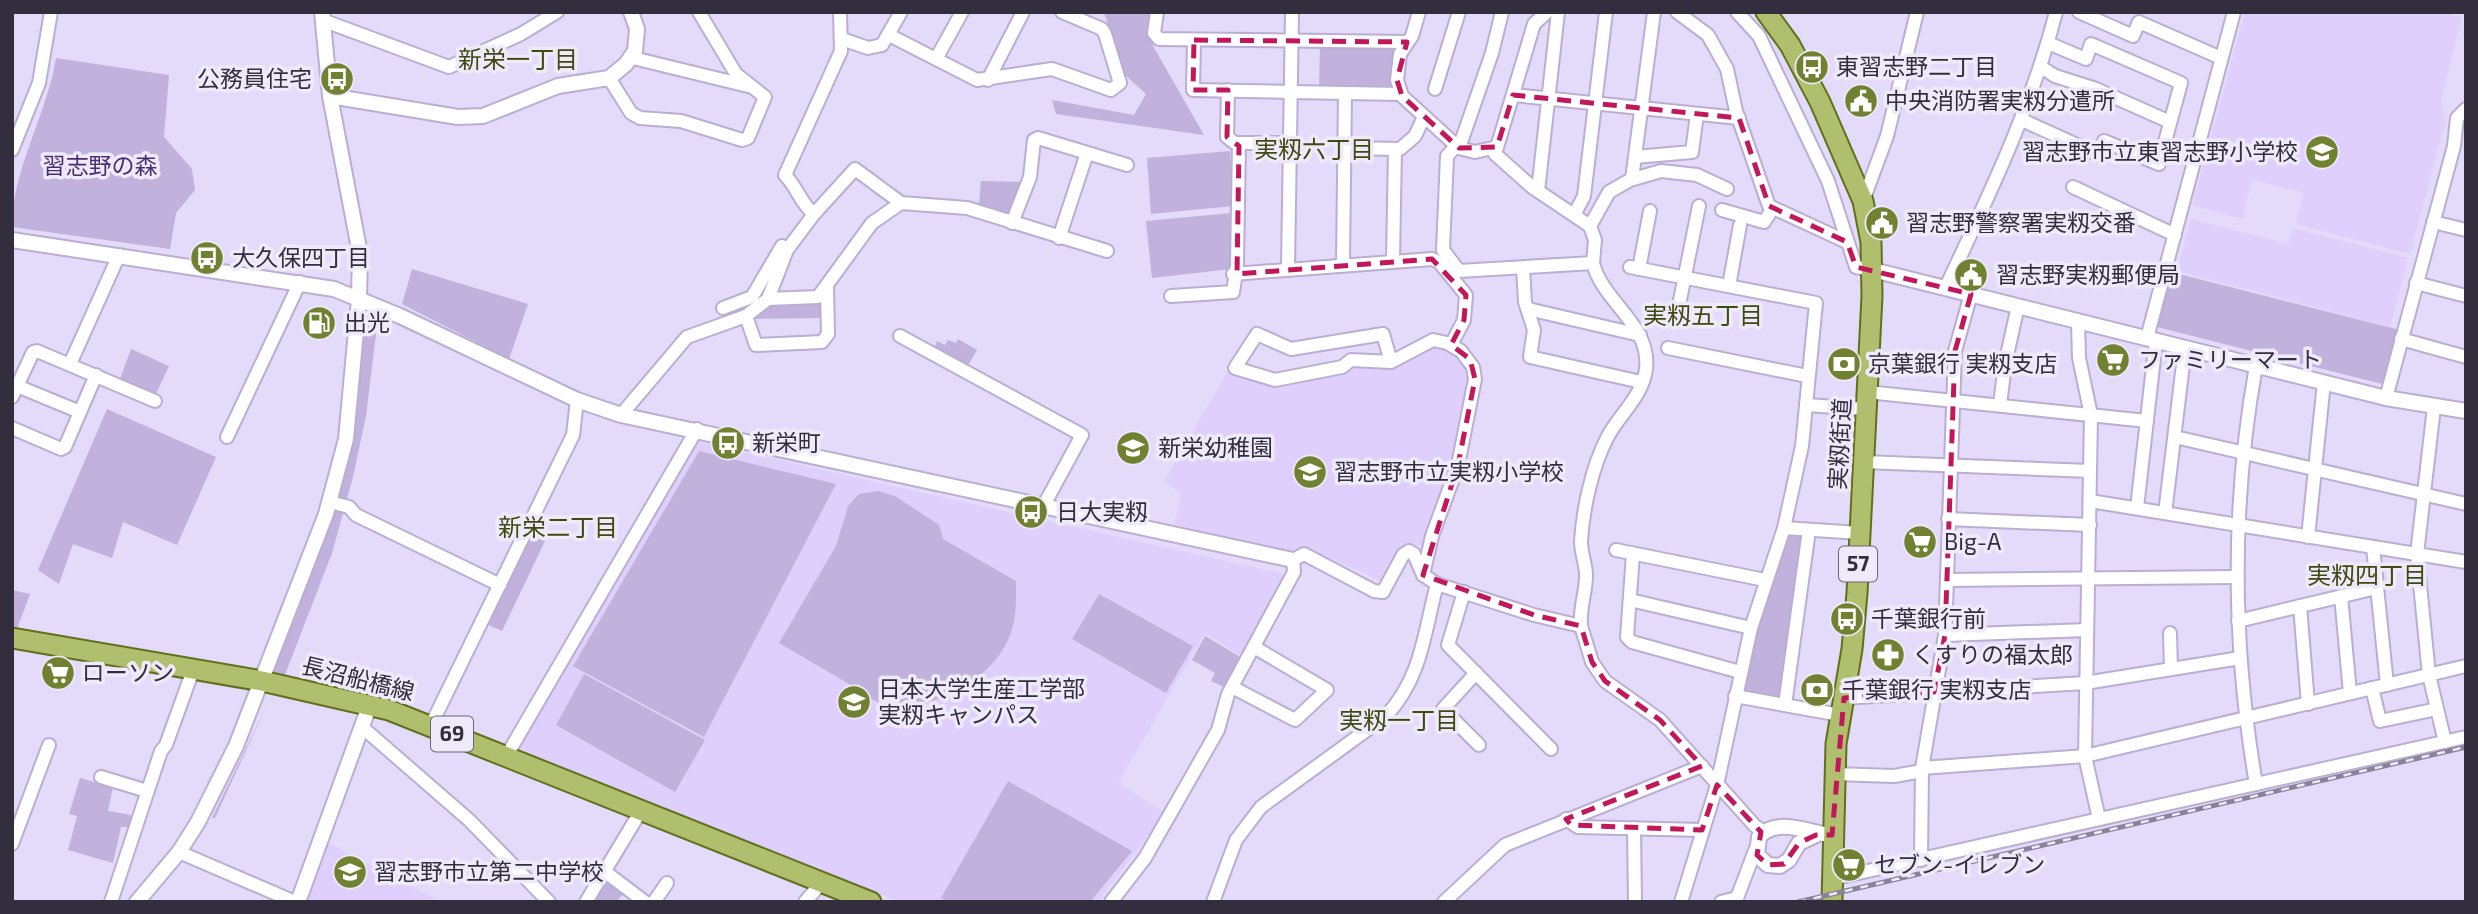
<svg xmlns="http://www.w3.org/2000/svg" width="2478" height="914" viewBox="0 0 2478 914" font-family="'Exo 2','Noto Sans JP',sans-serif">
<rect width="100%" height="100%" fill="#e4daf9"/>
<!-- built -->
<g fill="#decffc">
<path d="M2245,12h195l22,6 -21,81 4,24 -35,131 -114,-30 8,-31 -52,-13 -10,39 -50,-14z"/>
<path d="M2191,219l97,25 5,-16 115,30 -18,69 -213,-56z"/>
<path d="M1434,346l14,2 18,12 5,20 -17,83 -30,83 -14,-2 -9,6 -20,31 -75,-34 -15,6 -117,-29 8,-31 -18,-11 64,-111 46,13 68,-10 14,-10 37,4z"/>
<path d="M694,441l589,133 3,3 -45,79 -36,-23 -87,150 48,30 -69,89h-197l-383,-153z"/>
<path d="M327,842l113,60h-134z"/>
</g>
<!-- green -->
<g fill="#c0b1dd">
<path d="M1104,12h45l4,34 51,89 -148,-21 -4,-14 82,15 12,-21 -22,-20z"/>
<path d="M1320,45l80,1 -5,44 -76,-2z"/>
<path d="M56,58l113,17 -5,62 28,32 3,21 -19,23 -6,36 -158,-22c0,-58 35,-112 44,-169z"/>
<path d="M1230,151l3,55 -82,8 -4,-56z"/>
<path d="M981,181l44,1 -14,29 -4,1 -28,-8z"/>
<path d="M1232,213l-1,56 -79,9 -6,-57z"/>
<path d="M412,269l116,35 -19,55 -107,-55z"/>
<path d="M2171,272l229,58 -14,55 -229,-58z"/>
<path d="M820,302l3,16 -70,1 18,-15z"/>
<path d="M367,310l10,16 -11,90 -13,61 -21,76 -49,127 -14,-4 37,-94z"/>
<path d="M958,339l19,11 -10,17 -33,-18 3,-8 8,4 3,-5 8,3z"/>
<path d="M131,349l38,17 -15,32 -35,-16z"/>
<path d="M107,409l109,48 -39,88 -54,-23 -11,36 -39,-14 -14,40 -21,-14z"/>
<path d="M699,451l137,33 -132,253 -131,-71z"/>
<path d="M878,491l17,5 44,29 4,14 73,42c0,21 1,40 -8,59 -19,42 -80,75 -127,63 -9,-2 -19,-11 -27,-16 -25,-15 -50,-29 -75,-44l57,-97 12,-40 11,-12z"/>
<path d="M1787,533l18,1 -23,164 -40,-6 17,-72z"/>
<path d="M528,534l17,7 -43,90 -18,-8z"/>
<path d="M12,590l18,4 -16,43h-2z"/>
<path d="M1099,594l94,52 -27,47 -94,-54z"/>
<path d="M1205,636l35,21 -14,31 -15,-7 4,-8 -23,-13z"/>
<path d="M584,674l121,66 -30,52 -119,-67z"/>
<path d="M266,707l-51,111h-3z"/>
<path d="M80,778l33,9 -5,24 23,4v12h-10l-8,36 -45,-13 9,-34 -8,-2z"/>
<path d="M1008,781l124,70 -42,51h-142l-7,-4z"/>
<path d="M603,877l22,15 -9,10h-28z"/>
</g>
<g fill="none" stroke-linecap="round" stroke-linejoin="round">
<!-- minor casing -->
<g stroke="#bbaed3" stroke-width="16">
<g id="minor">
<path d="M1157,12l-3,21 5,6 248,3"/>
<path d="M1419,12l-7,24 -12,18 -3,26 5,16 57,52 16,4 22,-5"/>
<path d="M1547,12l-13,12 -39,130 37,33 58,39"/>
<path d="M1677,12l31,23 19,34 9,42 33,95 78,36"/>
<path d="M1737,12l22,24 69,145 28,86 17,3"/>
<path d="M2079,12l54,24 6,-14 82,36"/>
<path d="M322,20l127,47 72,-33 36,-22"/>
<path d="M889,35l88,45 75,-11 59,21 9,-7 -15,-49 -3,-5 -40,-17"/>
<path d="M842,39l26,9 14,-3 19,-33"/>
<path d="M1194,40l-1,50 98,2"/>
<path d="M633,58l115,28"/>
<path d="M936,59l26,-47"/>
<path d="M2041,67l14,9 41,13 74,33"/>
<path d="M609,78l22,35 9,5 41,3 61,19 6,-2 17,-41 -29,-23 -37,-62"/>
<path d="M988,80l35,-68"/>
<path d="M1435,89l24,-77"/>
<path d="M1228,90l-1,47 8,6h55"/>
<path d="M1291,92l110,2"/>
<path d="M1513,95l226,23"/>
<path d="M2022,120l77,35 5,-14 55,23 22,-81 -90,-39 -5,15 -38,-16"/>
<path d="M1456,146l-9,10 -4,94 16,21 134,-8c10,40 58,61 53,106 -3,27 -28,47 -39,69 -15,29 -24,71 -26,103 0,11 4,21 5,32 1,17 -7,35 -5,53"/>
<path d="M1344,148l56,1 15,-13 9,-19"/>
<path d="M1459,148l33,-95 10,-41"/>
<path d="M12,150l27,-67 12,-71"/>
<path d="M1635,157l57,-5 5,-38"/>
<path d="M1632,179l22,-167"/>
<path d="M2073,187l102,48"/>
<path d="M1538,191l20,-179"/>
<path d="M1863,201l24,-65 30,-124"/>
<path d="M1722,210l42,12 9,-14"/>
<path d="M814,214c-13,-10 -17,-27 -29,-39l56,-124 -1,-39"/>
<path d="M1574,215l10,-19 22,-184"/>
<path d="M2433,222l33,8"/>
<path d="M1012,223l18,-46 4,-37 4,-2 89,27"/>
<path d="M1059,238l28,-85"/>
<path d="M1393,260l2,-111"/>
<path d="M1343,263l2,-170"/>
<path d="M1593,263l2,-23 -5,-14 19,-34 21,-12 31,-9 36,4 30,14"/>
<path d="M1630,267l186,36 -14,143 -18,82"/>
<path d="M1288,268l4,-256"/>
<path d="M1523,268l2,34 9,28 -4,27 111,25"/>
<path d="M1639,269l11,-58"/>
<path d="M1233,274l199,-15 7,3 27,33 -2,25 -13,25"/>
<path d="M2416,283l50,13"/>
<path d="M1729,286l11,-61"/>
<path d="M1946,287c42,-90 85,-178 110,-275"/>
<path d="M1171,296l62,-4 4,-26 2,-123"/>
<path d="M768,299l19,-49 27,-36 41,-45 46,34"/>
<path d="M723,308l29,-11 30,-51"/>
<path d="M1528,309l112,26"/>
<path d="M746,316l10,29 66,-3 6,-8 -1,-46"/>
<path d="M1676,320l23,-114"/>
<path d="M2078,322l1,36 12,57 -6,341 14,63"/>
<path d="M900,336l182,99 -38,70"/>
<path d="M2147,338l87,-326"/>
<path d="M2401,339l65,18"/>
<path d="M1668,348l139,28"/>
<path d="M1391,362l-8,-28 -92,15 -34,-15 -22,34 40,12 67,-13 9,-7 40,2 42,-22 14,3 14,8 12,16 2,12 -17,86 -26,71 -9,39"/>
<path d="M70,364l49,-109"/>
<path d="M2256,366c-25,139 -24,278 0,418"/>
<path d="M17,386l63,26"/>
<path d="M1867,392l280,29"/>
<path d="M12,397l21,-45 4,-1 118,50"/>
<path d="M2386,398l68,-252 3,-28 9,-9"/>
<path d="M1806,405l60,4"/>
<path d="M2000,405l5,-41 13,-58"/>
<path d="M2434,407l-17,147 12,121 16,67"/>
<path d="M621,415l66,-78 59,-21 22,-17 50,-2 54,-74 29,-20 66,5 140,43"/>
<path d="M12,428l49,21 4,-2 31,-72"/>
<path d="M227,437l73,-155"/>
<path d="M2175,437l291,67"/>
<path d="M1864,462l226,9"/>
<path d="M2090,501l376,61"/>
<path d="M330,502l19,5 7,8 144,70"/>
<path d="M2137,508l19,-168"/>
<path d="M2165,513l20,-165"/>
<path d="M1948,519l142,6"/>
<path d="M2308,537l16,-155"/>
<path d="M2373,547l14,138"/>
<path d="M1616,550l149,30"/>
<path d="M1633,554l-6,83 5,5 108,30"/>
<path d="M1947,580l288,-3"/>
<path d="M1464,592l-16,53 103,104"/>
<path d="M2341,596l9,97"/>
<path d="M1630,600l121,28"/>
<path d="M2300,606l8,98"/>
<path d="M2238,621l138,-33"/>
<path d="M2170,633l1,36"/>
<path d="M1945,635l142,-5"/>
<path d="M1476,673l-33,36 36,36"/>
<path d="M1232,687l63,33 32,-30 -73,-43"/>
<path d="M2372,688l8,33 57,-12"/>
<path d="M1735,696l105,19"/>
<path d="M1844,698l241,-15 155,-25"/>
<path d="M1785,705l24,-175"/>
<path d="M431,725l142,-290 4,-35"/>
<path d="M362,727l107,93 80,82"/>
<path d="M507,755l190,-326"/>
<path d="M1922,768l163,-12 381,-90"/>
<path d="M1834,774l60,2 28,-5"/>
<path d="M101,777l46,14"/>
<path d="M1566,819l12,8 124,3"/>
<path d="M1634,828l1,74"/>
<path d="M12,844l37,-99"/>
<path d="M179,852l116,50"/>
<path d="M1921,860l1,-92 23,-133 10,-284 16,-57"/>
<path d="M604,871l41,31"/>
<path d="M1832,879l634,-142"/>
<path d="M111,902l50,-151 5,-6 27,-75"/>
<path d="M586,902l56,-93"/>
<path d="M654,902l13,-19"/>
<path d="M805,902l17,-20"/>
<path d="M1111,902l34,-44 73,-128 10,-36 66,-122 -1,-12 11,-6 70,37 9,1 20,-37 6,-4 5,3 9,21 14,9 97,31 47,11 11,36 13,19 55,39 95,106 9,6"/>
<path d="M1213,902l23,-62 25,-33 125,-91c36,-39 38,-83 51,-132"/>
<path d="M1444,902l61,-57 197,-79"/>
<path d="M1681,902l36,-117 34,-157 33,-100 76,5"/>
<path d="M1721,902l16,-4 19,-50"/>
</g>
</g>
<!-- tertiary casing -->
<g stroke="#bbaed3" stroke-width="18">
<g id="tertiary">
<path d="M330,96l128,21 25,-1 75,-30 51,-8 17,-14 9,-13 2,-22 -6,-17"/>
<path d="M12,240l322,49 66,27 177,84 44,15 672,145"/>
<path d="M1873,270l513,128 80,13"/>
<path d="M1816,835l-17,8 -10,17 -9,6 -12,-1 -11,-10 2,-18c18,-21 52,-3 73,-2"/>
<path d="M137,902l42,-50 19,-30 38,-76 90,-232 20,-75 13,-140 1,-45 -30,-158 -8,-84"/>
<path d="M298,902l72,-198"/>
</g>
</g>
<!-- primary casing -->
<g stroke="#62701d" stroke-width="23">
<g id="primary">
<path d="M1766,12l24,33 30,57 43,99 8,41 1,54 -15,297 -5,56 -16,95 -4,158"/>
<path d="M12,638l250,43 127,29 482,192"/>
</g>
</g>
<!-- minor -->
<use href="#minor" stroke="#fff" stroke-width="12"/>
<!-- tertiary -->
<use href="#tertiary" stroke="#fff" stroke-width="14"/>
<!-- primary -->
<use href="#primary" stroke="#b0bf6d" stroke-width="19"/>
<!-- rail casing -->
<g stroke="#898298" stroke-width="5">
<path id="rail" d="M1798,902l668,-155"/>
</g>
<!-- rail -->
<use href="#rail" stroke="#efeafa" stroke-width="2.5" stroke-dasharray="8" stroke-linecap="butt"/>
</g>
<!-- marked area -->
<path fill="none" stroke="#c2185b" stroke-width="5" stroke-dasharray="14 9" stroke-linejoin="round" d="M1194,40l213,2 -10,38 5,16 57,52 38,-1 16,-52 226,23 30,88 78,36 9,25 115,27 -16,57 -10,284 -11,57 -90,6 -12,137h-16l-17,8 -15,21 -16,1 -11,-10 4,-23 -44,-47 -15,45 -131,-5 -5,-6 136,-53 -42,-46 -55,-39 -13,-19 -11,-36 -47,-11 -111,-40 35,-110 17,-86 -5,-20 -19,-14 13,-25 2,-25 -34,-36 -195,15 2,-128 -12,-9 1,-47h-35z"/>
<!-- icons -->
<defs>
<g id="bus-disc" transform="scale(1.75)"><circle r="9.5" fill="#708231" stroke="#efeafa"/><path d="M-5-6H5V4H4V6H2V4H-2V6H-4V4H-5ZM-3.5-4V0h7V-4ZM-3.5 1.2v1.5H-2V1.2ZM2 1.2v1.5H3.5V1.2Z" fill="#fff"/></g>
<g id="civic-disc" transform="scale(1.75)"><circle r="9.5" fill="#708231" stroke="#efeafa"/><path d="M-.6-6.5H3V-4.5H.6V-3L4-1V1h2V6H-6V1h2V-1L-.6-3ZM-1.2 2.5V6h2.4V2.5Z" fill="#fff"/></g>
<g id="school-disc" transform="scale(1.75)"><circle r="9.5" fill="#708231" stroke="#efeafa"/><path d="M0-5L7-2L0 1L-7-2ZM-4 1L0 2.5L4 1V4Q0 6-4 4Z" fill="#fff"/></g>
<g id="fuel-disc" transform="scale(1.75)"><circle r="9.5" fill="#708231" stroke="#efeafa"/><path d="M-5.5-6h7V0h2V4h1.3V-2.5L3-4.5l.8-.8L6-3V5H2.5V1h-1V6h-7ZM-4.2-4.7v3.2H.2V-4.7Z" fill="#fff"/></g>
<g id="supermarket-disc" transform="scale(1.75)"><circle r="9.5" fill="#708231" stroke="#efeafa"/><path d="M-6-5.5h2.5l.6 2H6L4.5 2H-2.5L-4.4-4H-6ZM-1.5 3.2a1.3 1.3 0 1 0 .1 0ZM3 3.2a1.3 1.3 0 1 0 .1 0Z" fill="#fff"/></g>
<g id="bank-disc" transform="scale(1.75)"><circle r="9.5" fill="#708231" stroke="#efeafa"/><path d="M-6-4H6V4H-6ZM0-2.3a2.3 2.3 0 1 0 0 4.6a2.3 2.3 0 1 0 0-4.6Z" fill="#fff"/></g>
<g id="pharmacy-disc" transform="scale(1.75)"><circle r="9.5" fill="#708231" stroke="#efeafa"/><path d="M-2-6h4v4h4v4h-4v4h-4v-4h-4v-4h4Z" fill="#fff"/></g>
<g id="university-disc" transform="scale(1.75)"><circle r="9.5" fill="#708231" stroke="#efeafa"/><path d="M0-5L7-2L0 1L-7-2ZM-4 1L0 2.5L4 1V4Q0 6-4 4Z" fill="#fff"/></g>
</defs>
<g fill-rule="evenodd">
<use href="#bus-disc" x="1812" y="67"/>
<use href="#bus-disc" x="337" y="79"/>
<use href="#civic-disc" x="1861" y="101"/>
<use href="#school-disc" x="2322" y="152"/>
<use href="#civic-disc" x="1882" y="223"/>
<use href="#bus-disc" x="207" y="258"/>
<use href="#civic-disc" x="1971" y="275"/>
<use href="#fuel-disc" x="319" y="323"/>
<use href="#supermarket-disc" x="2113" y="360"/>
<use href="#bank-disc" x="1844" y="364"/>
<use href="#bus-disc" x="728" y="443"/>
<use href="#school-disc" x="1133" y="448"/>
<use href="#school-disc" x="1310" y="472"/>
<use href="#bus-disc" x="1031" y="512"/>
<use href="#supermarket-disc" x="1920" y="542"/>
<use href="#bus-disc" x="1847" y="619"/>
<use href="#pharmacy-disc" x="1888" y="655"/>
<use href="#supermarket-disc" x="58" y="673"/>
<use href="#bank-disc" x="1817" y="690"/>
<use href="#university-disc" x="854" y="702"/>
<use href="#supermarket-disc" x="1849" y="865"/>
<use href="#school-disc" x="350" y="872"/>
</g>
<g text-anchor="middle" stroke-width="7" stroke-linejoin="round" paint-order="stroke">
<!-- shield labels -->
<g fill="#efeafa" stroke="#6b6676" stroke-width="2">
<rect x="1839" y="546.5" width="38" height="35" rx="5"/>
<rect x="431" y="716.5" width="42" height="35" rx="5"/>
</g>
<g font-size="21" font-weight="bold" fill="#332e3d">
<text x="1858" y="571">57</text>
<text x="452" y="741">69</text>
</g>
<!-- poi labels -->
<g font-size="23" fill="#332e3d" stroke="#efeafa" text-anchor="start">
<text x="1836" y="75">東習志野二丁目</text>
<text x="312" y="87" text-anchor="end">公務員住宅</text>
<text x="1885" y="109">中央消防署実籾分遣所</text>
<text x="2298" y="160" text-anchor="end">習志野市立東習志野小学校</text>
<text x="1906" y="231">習志野警察署実籾交番</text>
<text x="232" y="266">大久保四丁目</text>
<text x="1996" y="283">習志野実籾郵便局</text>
<text x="344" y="331">出光</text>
<text x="2138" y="368">ファミリーマート</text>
<text x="1868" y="372">京葉銀行 実籾支店</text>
<text x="752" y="451">新栄町</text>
<text x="1158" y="456">新栄幼稚園</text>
<text x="1334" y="480">習志野市立実籾小学校</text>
<text x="1056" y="520">日大実籾</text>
<text x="1944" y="550">Big-A</text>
<text x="1871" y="627">千葉銀行前</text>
<text x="1912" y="663">くすりの福太郎</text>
<text x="82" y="681">ローソン</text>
<text x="878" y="697">日本大学生産工学部<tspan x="878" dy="26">実籾キャンパス</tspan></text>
<text x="1842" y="698">千葉銀行 実籾支店</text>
<text x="1874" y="873">セブン-イレブン</text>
<text x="374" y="880">習志野市立第二中学校</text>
</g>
<!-- park labels -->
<g font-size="23" fill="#4a2f70" stroke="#efeafa">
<text x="100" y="174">習志野の森</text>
</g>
<!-- street labels -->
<g font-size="23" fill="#332e3d" stroke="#efeafa">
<text transform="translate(1840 444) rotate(-87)" y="8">実籾街道</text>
<text transform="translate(358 679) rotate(14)" y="8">長沼船橋線</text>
</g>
<!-- neighbourhood labels -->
<g font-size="24" fill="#3f4a12" stroke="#efeafa">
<text x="518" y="68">新栄一丁目</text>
<text x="1314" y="158">実籾六丁目</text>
<text x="1703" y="324">実籾五丁目</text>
<text x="558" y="536">新栄二丁目</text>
<text x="2367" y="584">実籾四丁目</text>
<text x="1399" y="729">実籾一丁目</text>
</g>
</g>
<!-- border -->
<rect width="2478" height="914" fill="none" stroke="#332e3d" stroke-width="28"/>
</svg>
